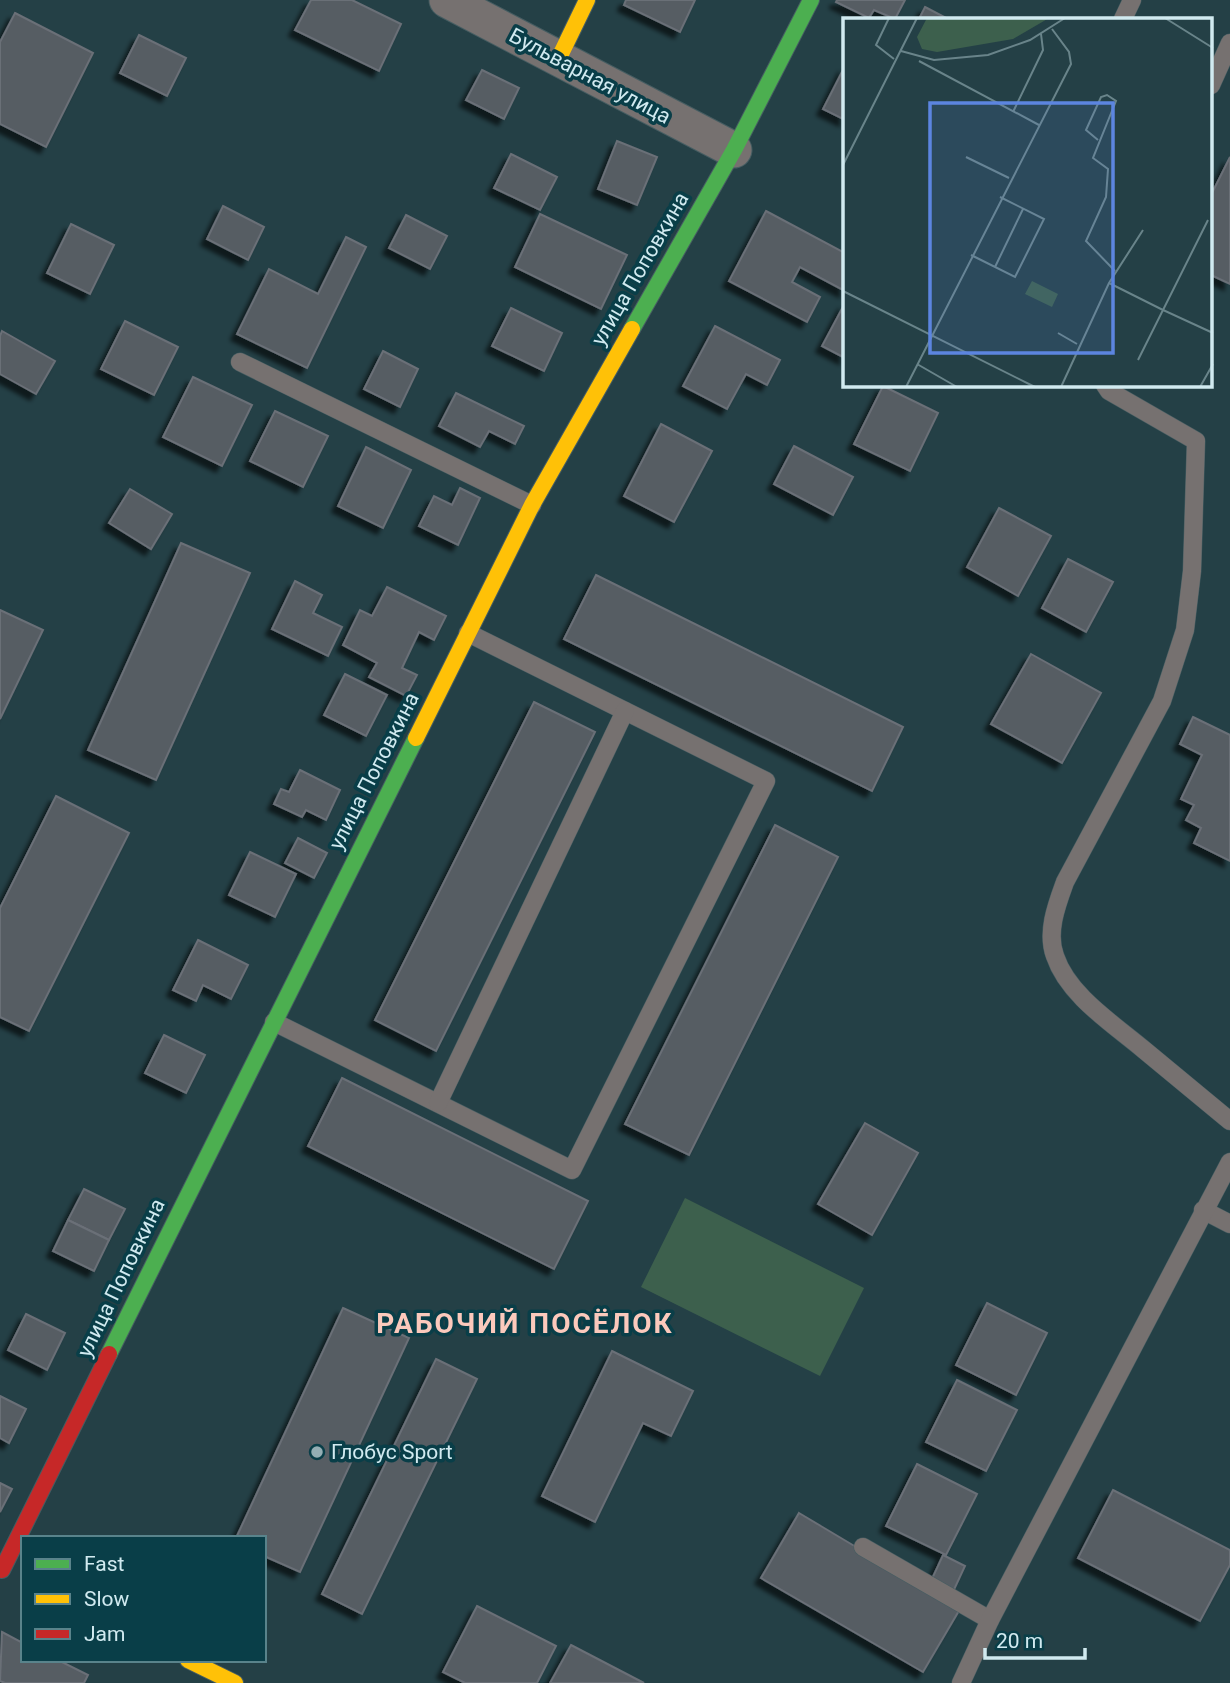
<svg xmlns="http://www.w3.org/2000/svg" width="1230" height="1683" viewBox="0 0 1230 1683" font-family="Roboto,sans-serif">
<defs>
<filter id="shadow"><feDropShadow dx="-6" dy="6" stdDeviation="2" flood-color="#0009"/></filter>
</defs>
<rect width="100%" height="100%" fill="#244046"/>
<!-- green -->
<path fill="#3d604d" d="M685,1198l179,90 -44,88 -179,-89z"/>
<!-- building -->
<g fill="#575d64" stroke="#6a6f77" stroke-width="2" filter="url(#shadow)">
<path d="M311,0h41l49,24 -22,47 -84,-41z"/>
<path d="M626,0h69l-15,32 -56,-27z"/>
<path d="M837,0h68l-10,19 -21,-9 -5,8 -33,-16z"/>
<path d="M925,7l23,12h-29z"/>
<path d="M15,13l78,40 -47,94 -46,-23v-82z"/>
<path d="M139,35l47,23 -19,38 -47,-23z"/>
<path d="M845,66v54l-22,-11z"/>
<path d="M482,70l37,18 -15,31 -38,-19z"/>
<path d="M617,141l40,16 -20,48 -39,-16z"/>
<path d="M511,154l46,23 -17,33 -46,-22z"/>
<path d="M1230,157v127l-19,-9v-80z"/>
<path d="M223,206l41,21 -16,33 -41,-21z"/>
<path d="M766,211l79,42v38l-45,-24 -8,15 28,15 -13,25 -78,-41z"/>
<path d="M540,214l87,41 -26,54 -86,-42z"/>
<path d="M406,215l41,21 -17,33 -41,-21z"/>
<path d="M71,224l43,21 -24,49 -43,-21z"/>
<path d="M346,237l20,10 -59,121 -70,-34 32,-65 49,25z"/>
<path d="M845,303v55l-23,-12z"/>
<path d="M511,308l51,25 -18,38 -52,-25z"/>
<path d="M125,321l53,26 -24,48 -53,-26z"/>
<path d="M715,326l65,34 -13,25 -21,-11 -19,35 -44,-23z"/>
<path d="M2,331l53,30 -19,33 -36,-20v-38z"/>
<path d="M383,351l35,18 -18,38 -36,-18z"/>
<path d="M193,377l59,28 -30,61 -59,-29z"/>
<path d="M883,386l55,27 -28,58 -56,-27z"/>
<path d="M456,393l68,33 -9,18 -26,-13 -9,16 -41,-21z"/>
<path d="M275,411l53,25 -25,51 -53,-26z"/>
<path d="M661,424l51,27 -38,71 -50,-26z"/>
<path d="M794,446l59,31 -20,38 -59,-31z"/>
<path d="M366,447l45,23 -28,58 -45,-22z"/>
<path d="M460,488l20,10 -22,47 -39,-19 15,-30 18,9z"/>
<path d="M130,489l42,25 -21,35 -42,-26z"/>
<path d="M999,508l52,28 -33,60 -51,-29z"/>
<path d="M181,543l69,30 -94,207 -68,-30z"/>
<path d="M1068,559l45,23 -27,50 -44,-24z"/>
<path d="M596,575l307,152 -31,64 -308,-152z"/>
<path d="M295,581l27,14 -9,18 29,14 -14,29 -56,-27z"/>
<path d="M387,587l59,29 -12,24 -15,-8 -17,36 15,7 -11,21 -37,-19 8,-14 -34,-18 17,-35 12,6z"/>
<path d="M0,610l43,20 -43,89z"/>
<path d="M1031,654l70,39 -39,70 -71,-39z"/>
<path d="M345,674l42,21 -21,41 -42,-21z"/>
<path d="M534,702l61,30 -159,319 -61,-31z"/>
<path d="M1193,717l37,18v126l-36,-18 7,-15 -15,-8 8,-15 -13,-6 21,-44 -22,-11z"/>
<path d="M300,770l40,20 -14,30 -20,-10 -4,7 -28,-13 7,-15 8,3z"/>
<path d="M56,796l73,37 -100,198 -29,-14v-109z"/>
<path d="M775,825l63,32 -149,298 -64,-31z"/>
<path d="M298,838l29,15 -13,25 -29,-15z"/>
<path d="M250,852l46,22 -21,43 -46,-22z"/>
<path d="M198,940l50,25 -17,34 -28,-14 -7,16 -23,-11z"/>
<path d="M164,1035l41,20 -19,38 -41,-20z"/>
<path d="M342,1078l246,123 -34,68 -246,-123z"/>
<path d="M865,1123l53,30 -46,82 -54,-31z"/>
<path d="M84,1189l41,20 -16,31 -41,-20z"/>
<path d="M68,1220l41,20 -15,31 -41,-20z"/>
<path d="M987,1303l60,30 -31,62 -60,-30z"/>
<path d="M343,1308l66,30 -109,234 -36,-16v-18h-28z"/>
<path d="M26,1314l39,19 -18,37 -39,-20z"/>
<path d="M612,1351l81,40 -22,45 -28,-13 -48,99 -53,-26z"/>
<path d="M436,1359l41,20 -115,235 -40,-20z"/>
<path d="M957,1380l60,30 -31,61 -60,-29z"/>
<path d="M0,1396l26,13 -17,34 -9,-5z"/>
<path d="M917,1464l60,30 -31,61 -60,-29z"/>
<path d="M0,1483l12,6 -12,23z"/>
<path d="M1113,1490l117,60v15l-30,56 -122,-63z"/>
<path d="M799,1513l161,96 -37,63 -162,-94z"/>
<path d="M943,1555l22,11 -13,28 -22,-11z"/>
<path d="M477,1606l79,40 -19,37h-72l-22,-11z"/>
<path d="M2,1632l21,11v17h35l30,15 -4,8h-79l-5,-2z"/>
<path d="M571,1645l73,38h-94z"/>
</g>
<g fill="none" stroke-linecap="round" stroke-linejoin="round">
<!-- lane casing -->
<g stroke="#465d62" stroke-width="19">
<g id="lane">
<path d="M1123,19l9,-19"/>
<path d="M1211,85l19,-42"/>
<path d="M240,362l292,143"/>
<path d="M1105,385l4,6 87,50 -4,130 -7,59 -23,71 -97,181c-8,22 -19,50 -10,74 13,39 57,67 88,93 29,24 58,48 87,72"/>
<path d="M274,1022l298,148 194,-389 -298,-148"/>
<path d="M438,1103l187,-392"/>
<path d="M1203,1210l27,14"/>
<path d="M863,1547l127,73"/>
<path d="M961,1683l29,-63 240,-458"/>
</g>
</g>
<!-- street casing -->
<g stroke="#465d62" stroke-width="37">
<path id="street" d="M447,0l287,150"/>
</g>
<!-- fast casing -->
<g stroke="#465d62" stroke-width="18">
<g id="fast">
<path d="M632,329l102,-179 77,-150"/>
<path d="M109,1354l307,-616"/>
</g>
</g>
<!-- slow casing -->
<g stroke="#465d62" stroke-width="18">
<g id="slow">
<path d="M558,60l29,-60"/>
<path d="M416,738l116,-233 100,-176"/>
<path d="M188,1660l47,23"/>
</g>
</g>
<!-- jam casing -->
<g stroke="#465d62" stroke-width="18">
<path id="jam" d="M2,1570l107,-216"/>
</g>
<!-- lane -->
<use href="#lane" stroke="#767170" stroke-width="18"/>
<!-- street -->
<use href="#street" stroke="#767170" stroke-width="35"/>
<!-- fast -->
<use href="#fast" stroke="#4caf50" stroke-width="16"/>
<!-- slow -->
<use href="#slow" stroke="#ffc107" stroke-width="16"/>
<!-- jam -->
<use href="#jam" stroke="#c62828" stroke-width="16"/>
</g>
<!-- markers -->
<circle fill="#94aeb4" stroke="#093e48" stroke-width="2.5" cx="317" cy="1452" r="7"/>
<g text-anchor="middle" stroke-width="7" stroke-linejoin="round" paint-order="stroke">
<!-- street labels -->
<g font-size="21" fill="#d1eaf0" stroke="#093e48">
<text transform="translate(590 76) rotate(28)" y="7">Бульварная улица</text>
<text transform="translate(640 269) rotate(-60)" y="7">улица Поповкина</text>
<text transform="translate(374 771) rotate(-63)" y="7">улица Поповкина</text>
<text transform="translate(121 1278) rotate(-64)" y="7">улица Поповкина</text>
</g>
<!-- poi labels -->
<g font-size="21" fill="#d1eaf0" stroke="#093e48" text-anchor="start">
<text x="331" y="1459">Глобус Sport</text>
</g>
<!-- district labels -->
<g font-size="28" font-weight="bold" letter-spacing="2" fill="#fbc9bc" stroke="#093e48">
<text x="525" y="1333">РАБОЧИЙ ПОСЁЛОК</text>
</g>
</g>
<!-- overview -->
<g transform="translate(843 18)">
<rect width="369" height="369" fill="#244046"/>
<path d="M84,0h122l-36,21 -76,13 -15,-3 -5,-12zM189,263l26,13 -6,13 -27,-13z" fill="#3d604d"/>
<path fill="none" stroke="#69848a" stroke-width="2" d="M46,0l-13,27 18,14M322,0l48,30M58,33l33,9 54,-5 42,-15 35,-22M76,43l120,64M170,94l30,-62 -2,-16M255,122l-12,-10 15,-33 6,-2 9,6 -23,57 15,11 -2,28 -20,44 29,30M123,139l43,21M0,147l74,-147M365,202l-45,90 50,23M128,237l44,22 29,-58 -44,-22M152,249l28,-58M266,265l54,27 -25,50M0,273l192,96M215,315l19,11M74,346l40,23M63,369l165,-323 -2,-12 -17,-23M218,369l48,-104 34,-53M357,369l13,-23"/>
<path fill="#5c85e0" fill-opacity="0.15" stroke="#5c85e0" stroke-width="3.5" d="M87,85h183v250h-183z"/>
<rect width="369" height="369" fill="none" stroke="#d1eaf0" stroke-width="3.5"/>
</g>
<!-- legend -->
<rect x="21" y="1536" width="245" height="126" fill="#093e48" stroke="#59838b" stroke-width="2"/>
<rect x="35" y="1559" width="35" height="10" fill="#4caf50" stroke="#59838b" stroke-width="2"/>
<text x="84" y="1571" font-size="21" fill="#d1eaf0">Fast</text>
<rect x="35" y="1594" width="35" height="10" fill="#ffc107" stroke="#59838b" stroke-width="2"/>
<text x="84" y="1606" font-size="21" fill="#d1eaf0">Slow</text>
<rect x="35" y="1629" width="35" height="10" fill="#c62828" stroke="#59838b" stroke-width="2"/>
<text x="84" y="1641" font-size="21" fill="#d1eaf0">Jam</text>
<!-- scale -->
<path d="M985 1648v10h100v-10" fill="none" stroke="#d1eaf0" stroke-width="3.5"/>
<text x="996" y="1648" font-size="21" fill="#d1eaf0" stroke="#093e48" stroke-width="5" paint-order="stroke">20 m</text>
</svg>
